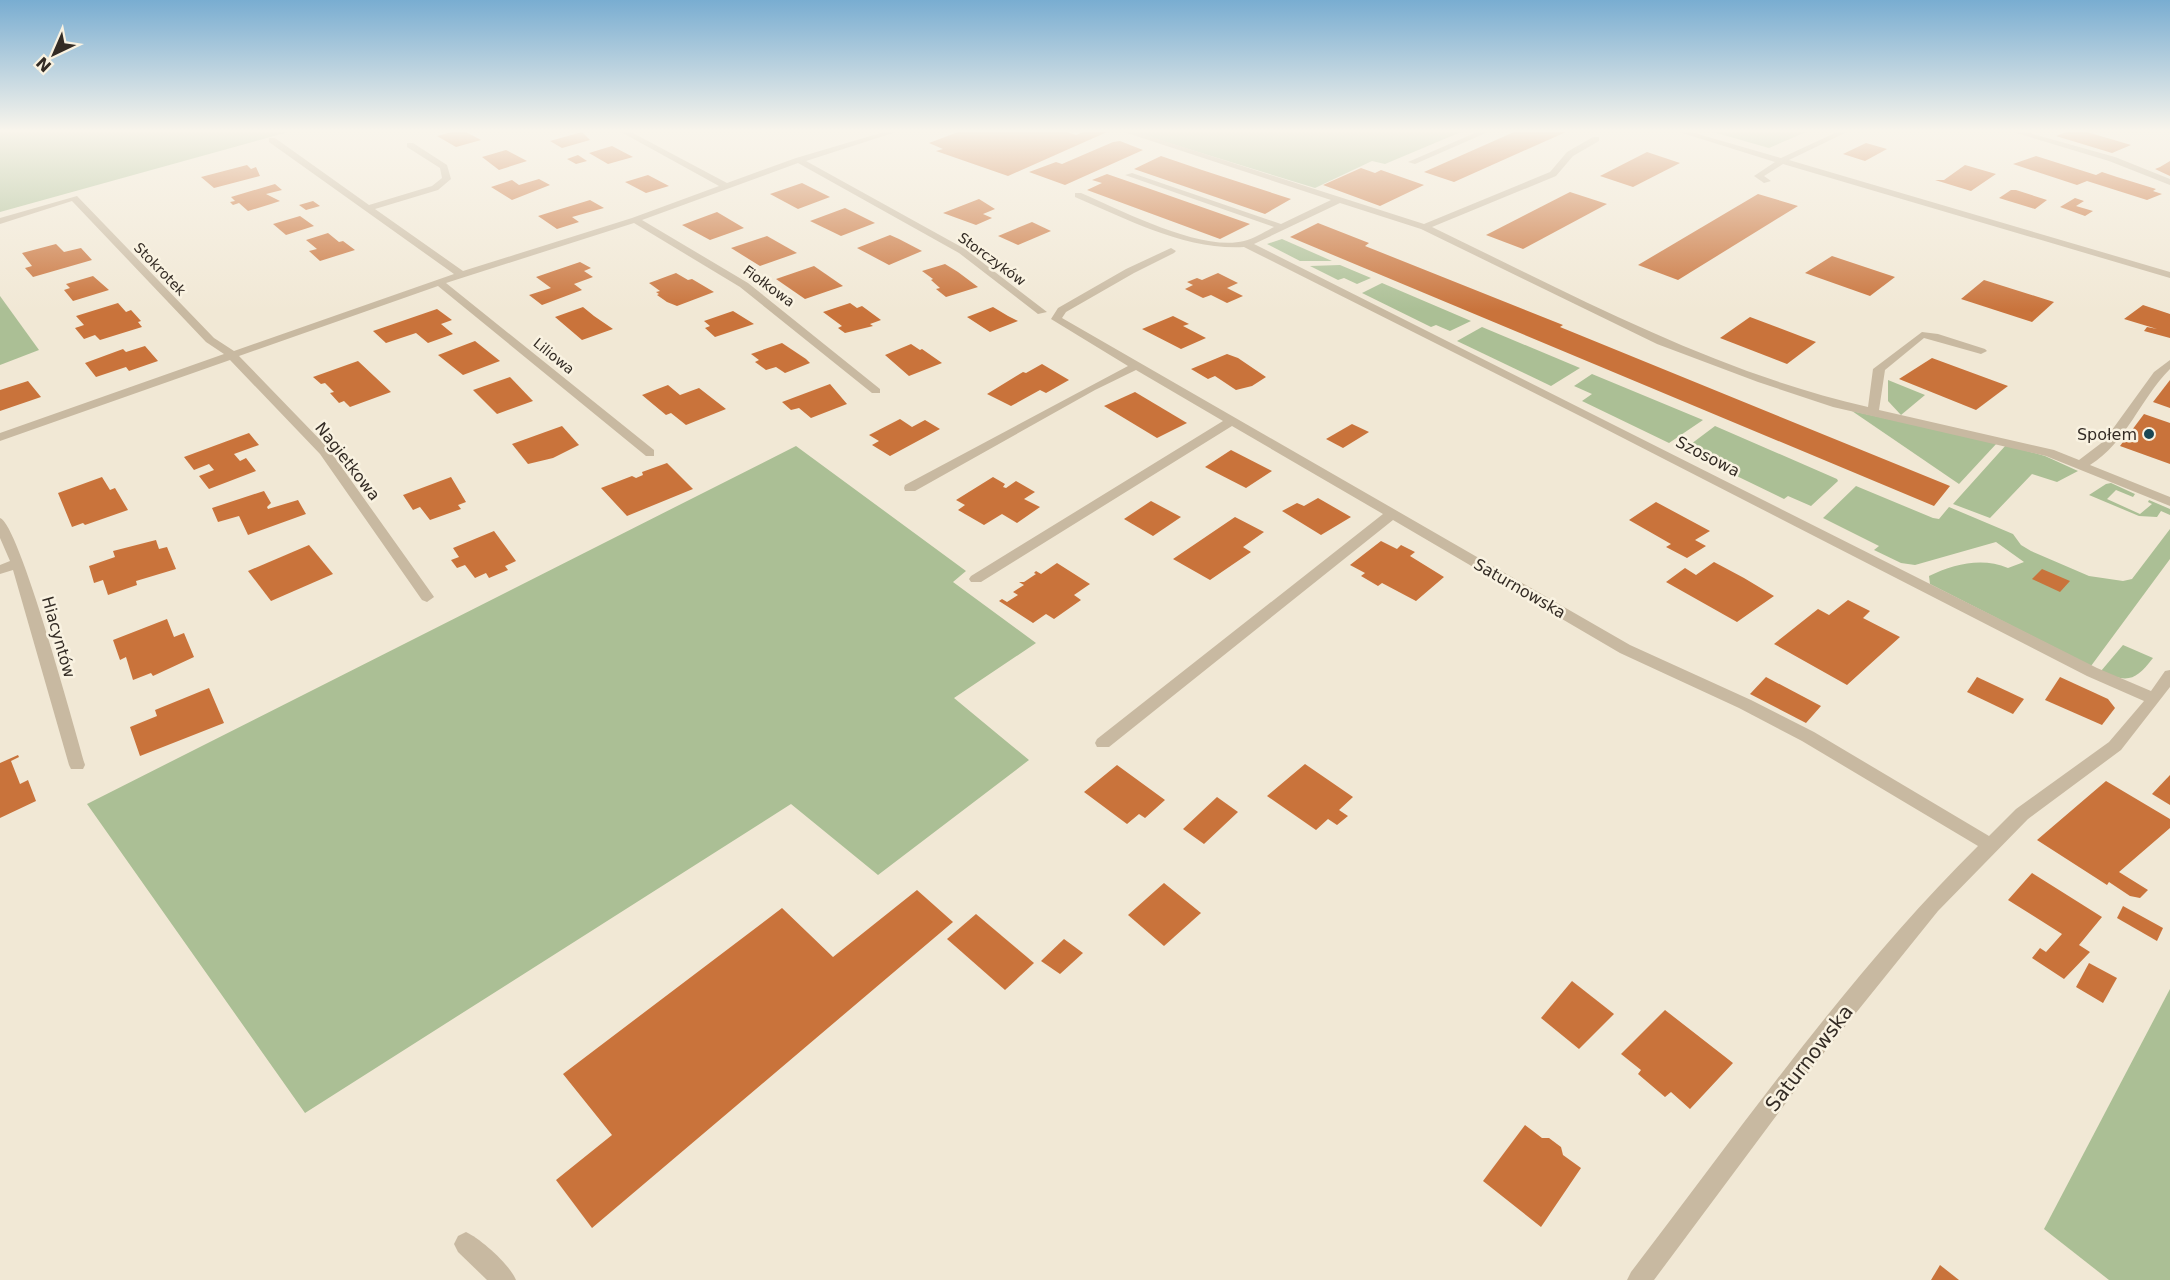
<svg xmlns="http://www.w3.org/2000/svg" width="2170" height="1280" viewBox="0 0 2170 1280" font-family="'DejaVu Sans',sans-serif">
<rect width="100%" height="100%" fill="#f1e8d5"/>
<!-- green -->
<g fill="#abbf95">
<path d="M0,132h288l-288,80z"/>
<path d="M1133,132h328l-76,32 -13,-3 -57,27z"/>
<path d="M1713,132h93l-37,16z"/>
<path d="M1282,239l50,22h-32l-33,-17z"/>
<path d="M1340,265l31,13 -14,6 -13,-6 -6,2 -28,-14z"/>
<path d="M1382,283l89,38 -21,10 -14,-6 -5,2 -69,-34z"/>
<path d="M0,296l39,54 -39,15z"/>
<path d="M1482,327l98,41 -29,18 -94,-45z"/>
<path d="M1592,374l111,46 -34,23 -87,-42 10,-7 -18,-8z"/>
<path d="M1888,380l37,15 -24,20 -13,-14z"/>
<path d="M1852,411l145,32 -38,41z"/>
<path d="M1715,426l122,53 1,2 -27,25 -23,-10 -4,3 -101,-49z"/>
<path d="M2006,445l39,11 33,15 -21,11 -25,-8 -42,44 -37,-14z"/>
<path d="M796,446l170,125 -13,11 83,61 -82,55 75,62 -151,115 -87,-71 -486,309 -218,-309z"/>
<path d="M2111,483l24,11 -2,3 -17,-7 -9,9 33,15 12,-10 -4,-2 1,-2 21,9v6l-9,-4 -4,6 -18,-1 -50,-21 17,-11z"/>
<path d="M1856,486l77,32 6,1 10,-12 64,27 8,11 10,6 58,25 34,5 9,-2 38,-50v30l-79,107 -161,-82 -1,-8c25,-12 53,-19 79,-8l16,-6 -28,-20 -81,23 -14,-2 -27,-13 5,-4 -56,-28z"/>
<path d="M2123,645l30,13c-17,22 -25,26 -52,13z"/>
<path d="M2170,989v291h-61l-65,-51z"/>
</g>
<!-- building -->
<g fill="#c9733b">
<path d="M452,132h14l15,8 -25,7 -19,-11z"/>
<path d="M582,132l8,8 -28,8 -12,-7z"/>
<path d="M958,132h109l9,3 7,-3h24l-99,44 -72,-25 7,-2 -14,-6z"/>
<path d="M1514,132h52l-112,50 -30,-10z"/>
<path d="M2066,132h21l44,13 -19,8 -56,-17z"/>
<path d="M1120,141l23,9 -78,35 -36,-13 27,-10 6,2 51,-22z"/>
<path d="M1866,143l21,6 -22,12 -22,-7z"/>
<path d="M612,146l21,11 -25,7 -19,-11z"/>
<path d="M506,150l21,11 -28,9 -17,-13z"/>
<path d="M1647,152l33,11 -47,24 -33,-11z"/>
<path d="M578,155l9,6 -11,3 -9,-5z"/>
<path d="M1161,156l41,14 89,29 -26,15 -131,-45z"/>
<path d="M2036,156l60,19 6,-3 15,5 39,12 -3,2 9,3 -15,6 -60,-19 -10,4 -64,-21z"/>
<path d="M2170,161v15l-15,-7 5,-2z"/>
<path d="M247,165l4,4 5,-2 4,9 -46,12 -13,-11z"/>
<path d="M1965,165l31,9 -25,17 -36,-11h9z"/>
<path d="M1361,168l14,5 6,-3 43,15 -44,21 -57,-21z"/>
<path d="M1107,174l49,17 94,33 -30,15 -133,-49 15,-7 -10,-3z"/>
<path d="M648,175l21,11 -23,7 -21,-11z"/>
<path d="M539,179l11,6 -38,15 -21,-13 21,-7 7,5z"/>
<path d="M802,183l28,14 -32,12 -28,-15z"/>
<path d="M275,184l7,6 -16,4 14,7 -9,3 -23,7 -9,-8 -6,2 -3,-3 5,-1 -4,-4z"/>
<path d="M2011,190h5l31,10 -12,9 -36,-11z"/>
<path d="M1570,192l37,12 -84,45 -37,-14z"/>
<path d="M1758,194l40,12 -120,74 -40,-15z"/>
<path d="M2075,198l9,3 -8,5 17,5 -8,5 -25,-9z"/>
<path d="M979,199l16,10 -12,5 9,4 -16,7 -33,-12z"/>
<path d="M590,200l14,8 -32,9 7,5 -22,7 -19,-13z"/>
<path d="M313,201l7,5 -14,4 -7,-5z"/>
<path d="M845,208l30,15 -34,13 -31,-15z"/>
<path d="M717,212l27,16 -34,12 -28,-15z"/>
<path d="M300,216l14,10 -28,9 -13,-11z"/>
<path d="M1032,222l19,9 -33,14 -20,-9z"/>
<path d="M1318,223l51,20 -4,3 198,79 -3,2 390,159 -16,20 -644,-269z"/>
<path d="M328,233l11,9 4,-1 12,9 -35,11 -11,-10 8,-2 -11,-9z"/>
<path d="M890,235l9,4 23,12 -33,14 -32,-17z"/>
<path d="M767,236l30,17 -37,13 -29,-18z"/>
<path d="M56,244l8,8 17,-4 11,12 -59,17 -8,-9 7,-2 -10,-13z"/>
<path d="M1832,256l63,21 -25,19 -65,-23z"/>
<path d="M580,262l11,6 -7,3 9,6 -19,7 8,6 -40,15 -13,-10 22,-7 -15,-11z"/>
<path d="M945,264l13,8 20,15 -32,10 -10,-8 4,-1 -9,-8 2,-1 -11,-8z"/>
<path d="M814,266l29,20 -38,13 -29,-20z"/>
<path d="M676,273l12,7 4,-1 22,13 -37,14 -10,-4 -10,-7 2,-1 -3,-2 4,-1 -11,-8z"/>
<path d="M1218,273l20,10 -11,5 16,8 -16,7 -16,-8 -8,3 -18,-9 8,-4 -6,-3 10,-4 5,2z"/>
<path d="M93,276l16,14 -36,11 -9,-11 6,-2 -4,-4z"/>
<path d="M1984,280l70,22 -22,20 -71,-23z"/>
<path d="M118,303l8,9 5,-2 10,11 -3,1 4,5 -42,13 -5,-5 -11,4 -9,-11 9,-3 -8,-9z"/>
<path d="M850,303l7,5 5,-2 19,14 -11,4 3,2 -28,7 -7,-5 4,-2 -19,-14z"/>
<path d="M2143,305l27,9v24l-26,-7 3,-4 10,2 -33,-10z"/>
<path d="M583,307l11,9 19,13 -31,11 -27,-23z"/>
<path d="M993,307l15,9 10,5 -28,11 -23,-15z"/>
<path d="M437,309l15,11 -11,4 12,10 -25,9 -12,-10 -30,10 -13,-12z"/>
<path d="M733,311l21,13 -39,13 -10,-9 5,-2 -6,-5z"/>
<path d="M1173,316l16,8 -6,2 23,12 -25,11 -39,-20z"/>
<path d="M1750,317l66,25 -29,22 -67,-26z"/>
<path d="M475,341l25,20 -37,14 -25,-20z"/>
<path d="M782,343l24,16 4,4 -25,10 -9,-6 -10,3 -11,-8 4,-2 -8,-6z"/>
<path d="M911,344l9,6 2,-1 20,14 -33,13 -24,-21z"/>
<path d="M145,346l13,15 -29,10 -3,-4 -30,10 -11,-14 38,-14 3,3z"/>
<path d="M1227,354l11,4 28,19 -14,9 -16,4 -21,-14 -7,3 -17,-10z"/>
<path d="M1932,358l76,28 -32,24 -77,-31z"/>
<path d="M358,361l33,31 -41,15 -6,-6 -5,2 -9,-10 4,-1 -9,-9 -4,1 -8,-7z"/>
<path d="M1042,364l27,16 -23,13 -6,-3 -29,16 -24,-12 36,-22 3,1z"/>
<path d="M510,377l23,24 -36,13 -24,-24z"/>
<path d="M2170,380v28l-17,-6z"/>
<path d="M28,381l13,16 -41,14v-21z"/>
<path d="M830,384l17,20 -36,14 -12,-10 -8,2 -9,-8z"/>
<path d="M668,385l12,10 19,-7 27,21 -40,16 -15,-12 -5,2 -24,-20z"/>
<path d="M1135,392l52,31 -30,15 -53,-32z"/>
<path d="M2144,414l26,9v41l-50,-18z"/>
<path d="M900,419l12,8 13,-7 15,9 -50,27 -18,-11 7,-4 -10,-6z"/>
<path d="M1352,424l17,8 -26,16 -17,-9z"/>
<path d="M562,426l17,19 -26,13 -25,6 -16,-20z"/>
<path d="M249,433l10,12 -25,9 6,7 6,-3 10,13 -47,18 -10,-13 15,-6 -5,-6 -15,6 -10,-13z"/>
<path d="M1231,450l41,21 -26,17 -41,-21z"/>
<path d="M667,463l26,26 -66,27 -26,-28 31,-12 4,2 7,-3 -1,-3z"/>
<path d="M102,477l8,13 5,-2 13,22 -43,15 -2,-2 -11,4 -14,-34z"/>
<path d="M451,477l15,25 -8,3 3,4 -31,11 -10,-13 -7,3 -10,-15z"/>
<path d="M993,477l12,7 -2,3 3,1 10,-7 19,11 -11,7 16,8 -23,16 -15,-9 -18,11 -26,-15 7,-5 -9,-5z"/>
<path d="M264,491l7,12 -4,4 1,2 30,-9 8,14 -58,21 -9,-19 -21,6 -6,-14z"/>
<path d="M1318,498l33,19 -30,18 -39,-24 15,-8 7,3z"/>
<path d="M1151,501l30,16 -28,19 -29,-17z"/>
<path d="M1656,502l54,29 -15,9 11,6 -19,12 -21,-11 5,-3 -42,-24z"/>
<path d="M1235,517l29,15 -21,15 8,5 -41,28 -37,-21z"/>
<path d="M494,531l22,30 -11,5 3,4 -19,8 -3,-5 -11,5 -10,-13 -8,3 -6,-8 8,-3 -6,-9z"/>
<path d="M156,540l3,9 8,-2 9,22 -40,12 1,4 -29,10 -5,-15 -9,3 -5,-17 26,-9 -2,-6z"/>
<path d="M1381,541l16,8 4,-4 14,7 -5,4 34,21 -28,24 -34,-18 -4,3 -17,-10 4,-3 -15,-8z"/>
<path d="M309,545l24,29 -62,27 -23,-30z"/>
<path d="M1714,562l30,16 30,18 -37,26 -71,-40 19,-14 11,7z"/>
<path d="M1057,563l33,21 -16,11 7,5 -27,19 -8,-5 -13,9 -34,-22 3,-2 5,3 11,-7 -5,-3 11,-7 -5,-3h5l12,-8 -2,-1 2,-2 5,3z"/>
<path d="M2042,569l28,12 -10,11 -28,-13z"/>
<path d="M1848,600l22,11 -7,7 37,19 -53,48 -73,-41 44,-35 11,6z"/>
<path d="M167,619l7,18 10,-4 10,24 -41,19 -2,-3 -18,7 -7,-23 -6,3 -7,-20z"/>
<path d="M1766,677l55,29 -15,17 -56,-29z"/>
<path d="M1977,677l47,22 -11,15 -46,-22z"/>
<path d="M2060,677l48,22 7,9 -13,17 -57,-25z"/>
<path d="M209,688l15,35 -84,33 -10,-29 27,-11 -2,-6z"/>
<path d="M18,755l1,2 -8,4 9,23 8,-4 8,21 -36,17v-55z"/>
<path d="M1305,764l48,33 -14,13 9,6 -11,9 -9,-6 -12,11 -49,-34z"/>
<path d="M1117,765l48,35 -20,18 -6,-4 -12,10 -43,-32z"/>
<path d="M2170,775v30l-18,-11z"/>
<path d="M2106,781l64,38v9l-51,44 29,18 -8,8 -10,-2 -21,-14 -2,3 -70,-45z"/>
<path d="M1217,797l21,15 -34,32 -21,-15z"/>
<path d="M2032,873l70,44 -23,28 11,7 -26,27 -32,-21 8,-10 6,4 16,-18 -54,-34z"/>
<path d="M1164,883l37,30 -37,33 -36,-31z"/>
<path d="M917,890l36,32 -361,306 -36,-48 56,-45 -49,-61 219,-166 51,49z"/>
<path d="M2123,906l40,22 -6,13 -40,-23z"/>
<path d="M976,914l58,49 -29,27 -58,-51z"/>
<path d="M1064,939l19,14 -23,21 -19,-13z"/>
<path d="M2089,963l28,15 -14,25 -27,-16z"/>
<path d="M1572,981l42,33 -35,35 -38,-31z"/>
<path d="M1665,1010l68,53 -43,46 -19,-17 -6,5 -27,-23 3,-4 -20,-16z"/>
<path d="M1525,1125l17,13h7l12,9 2,8 18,13 -40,59 -58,-46z"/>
<path d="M1940,1265l19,15h-28z"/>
</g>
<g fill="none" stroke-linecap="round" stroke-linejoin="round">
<!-- minor -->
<g fill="#c8b9a1" fill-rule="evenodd">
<path d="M621,132h10l96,51 69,-25 88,-26h12l-90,29 159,88 82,63 -9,2 -79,-61 -161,-90 -156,57 106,63 132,106v4h-8l-132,-106 -106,-64 -188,60 208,167v6h-8l-208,-170 -199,70 89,92 104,146 2,3 -7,5 -5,-2 -102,-146 -90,-94 -230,81v-8l224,-79 -18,-12 -134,-141 -72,23v-6l77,-22 137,142 20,13 220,-77 -185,-132v-4h6l94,67 63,-19 10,-8 -2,-10 -33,-21v-4h6l34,22 4,14 -13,11 -63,19 88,62 169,-53 87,-32z"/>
<path d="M1124,132h12l288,92 126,-52 17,-20 26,-15h6v4l-26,15 -17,20 -124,51c141,68 282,145 436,180l5,-38 49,-37 16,2 47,15 2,2 -6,3 -57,-16 -39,32 -6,40 175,40 25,10 25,-19 50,-69 16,-12v9c-30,30 -43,73 -80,96l80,32v9l-124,-50 -213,-49 -75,-25 -101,-38 -236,-115 -81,-26 -86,41 843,424 54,23 14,-20 5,-1v17l-49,63 -93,69 -90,92 -124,154 -160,215h-27l4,-8c111,-145 217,-297 347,-426l-176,-105 -63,-33 -119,-55 -227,-133 -284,227h-12l-2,-4 2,-4 286,-225 -151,-88 -251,156h-10l-2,-3 2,-3 252,-155 -87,-51 -41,20 -180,101h-10l-1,-3 1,-3 223,-119 -77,-47 7,-11 68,-39 45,-21 5,3 -2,2 -40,20 -68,39 -4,6 568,327 121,55 63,32 175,104 27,-27 93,-67 35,-41 -57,-25 -499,-256 -344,-173c-60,3 -115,-27 -169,-50v-4h6c40,17 120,59 163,48 10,-2 20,-9 30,-14l-149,-52 7,-2 149,51 50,-24z"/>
<path d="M1477,132h11l-73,32 -7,-2z"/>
<path d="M1679,132h12l90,26 56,-26h10l-58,28 381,112v6l-387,-114 -19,12 7,5 -7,2 -10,-7 21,-14z"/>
<path d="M2013,132h13l89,25 55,22v6l-61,-24z"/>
<path d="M0,518c19,5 76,216 85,247l-2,4h-12l-2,-4 -56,-195 -13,4v-9l10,-4 -10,-23z"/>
<path d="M466,1232c15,7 44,33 50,48h-29l-29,-28 -4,-8 4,-8z"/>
</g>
</g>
<!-- sky -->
<linearGradient id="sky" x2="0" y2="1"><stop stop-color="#79add1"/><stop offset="0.42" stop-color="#f9f5ec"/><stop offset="1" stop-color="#f9f5ec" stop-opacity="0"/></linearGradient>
<rect width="2170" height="311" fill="url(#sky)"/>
<!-- markers -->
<circle fill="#194754" stroke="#f9f2e1" stroke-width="2" cx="2149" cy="434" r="6"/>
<g text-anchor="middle" stroke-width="5" stroke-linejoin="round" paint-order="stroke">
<!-- far-street labels -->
<g font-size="14" fill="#332b24" stroke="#f9f2e1">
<text transform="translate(992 259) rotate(36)" y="5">Storczyków</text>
<text transform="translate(160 269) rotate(46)" y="5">Stokrotek</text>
<text transform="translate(769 286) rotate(36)" y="5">Fiołkowa</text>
<text transform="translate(554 356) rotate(39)" y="5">Liliowa</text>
</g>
<!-- poi labels -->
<g font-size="16" fill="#332b24" stroke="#f9f2e1" text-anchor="end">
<text x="2137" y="440">Społem</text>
</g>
<!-- street labels -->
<g font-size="16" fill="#332b24" stroke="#f9f2e1">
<text transform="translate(1708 456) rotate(27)" y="6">Szosowa</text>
<text transform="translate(348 461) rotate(52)" y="6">Nagietkowa</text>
<text transform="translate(1520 588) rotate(30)" y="6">Saturnowska</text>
<text transform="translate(59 637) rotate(74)" y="6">Hiacyntów</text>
</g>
<!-- near-street labels -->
<g font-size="20" fill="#332b24" stroke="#f9f2e1">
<text transform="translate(1809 1058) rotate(-52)" y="7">Saturnowska</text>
</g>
</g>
<!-- north arrow -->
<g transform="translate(54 54) rotate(224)" stroke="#f9f2e1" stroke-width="4.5" paint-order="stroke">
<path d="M0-4.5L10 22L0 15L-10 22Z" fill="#332b24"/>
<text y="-9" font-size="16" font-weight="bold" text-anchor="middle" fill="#332b24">N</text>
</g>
</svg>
